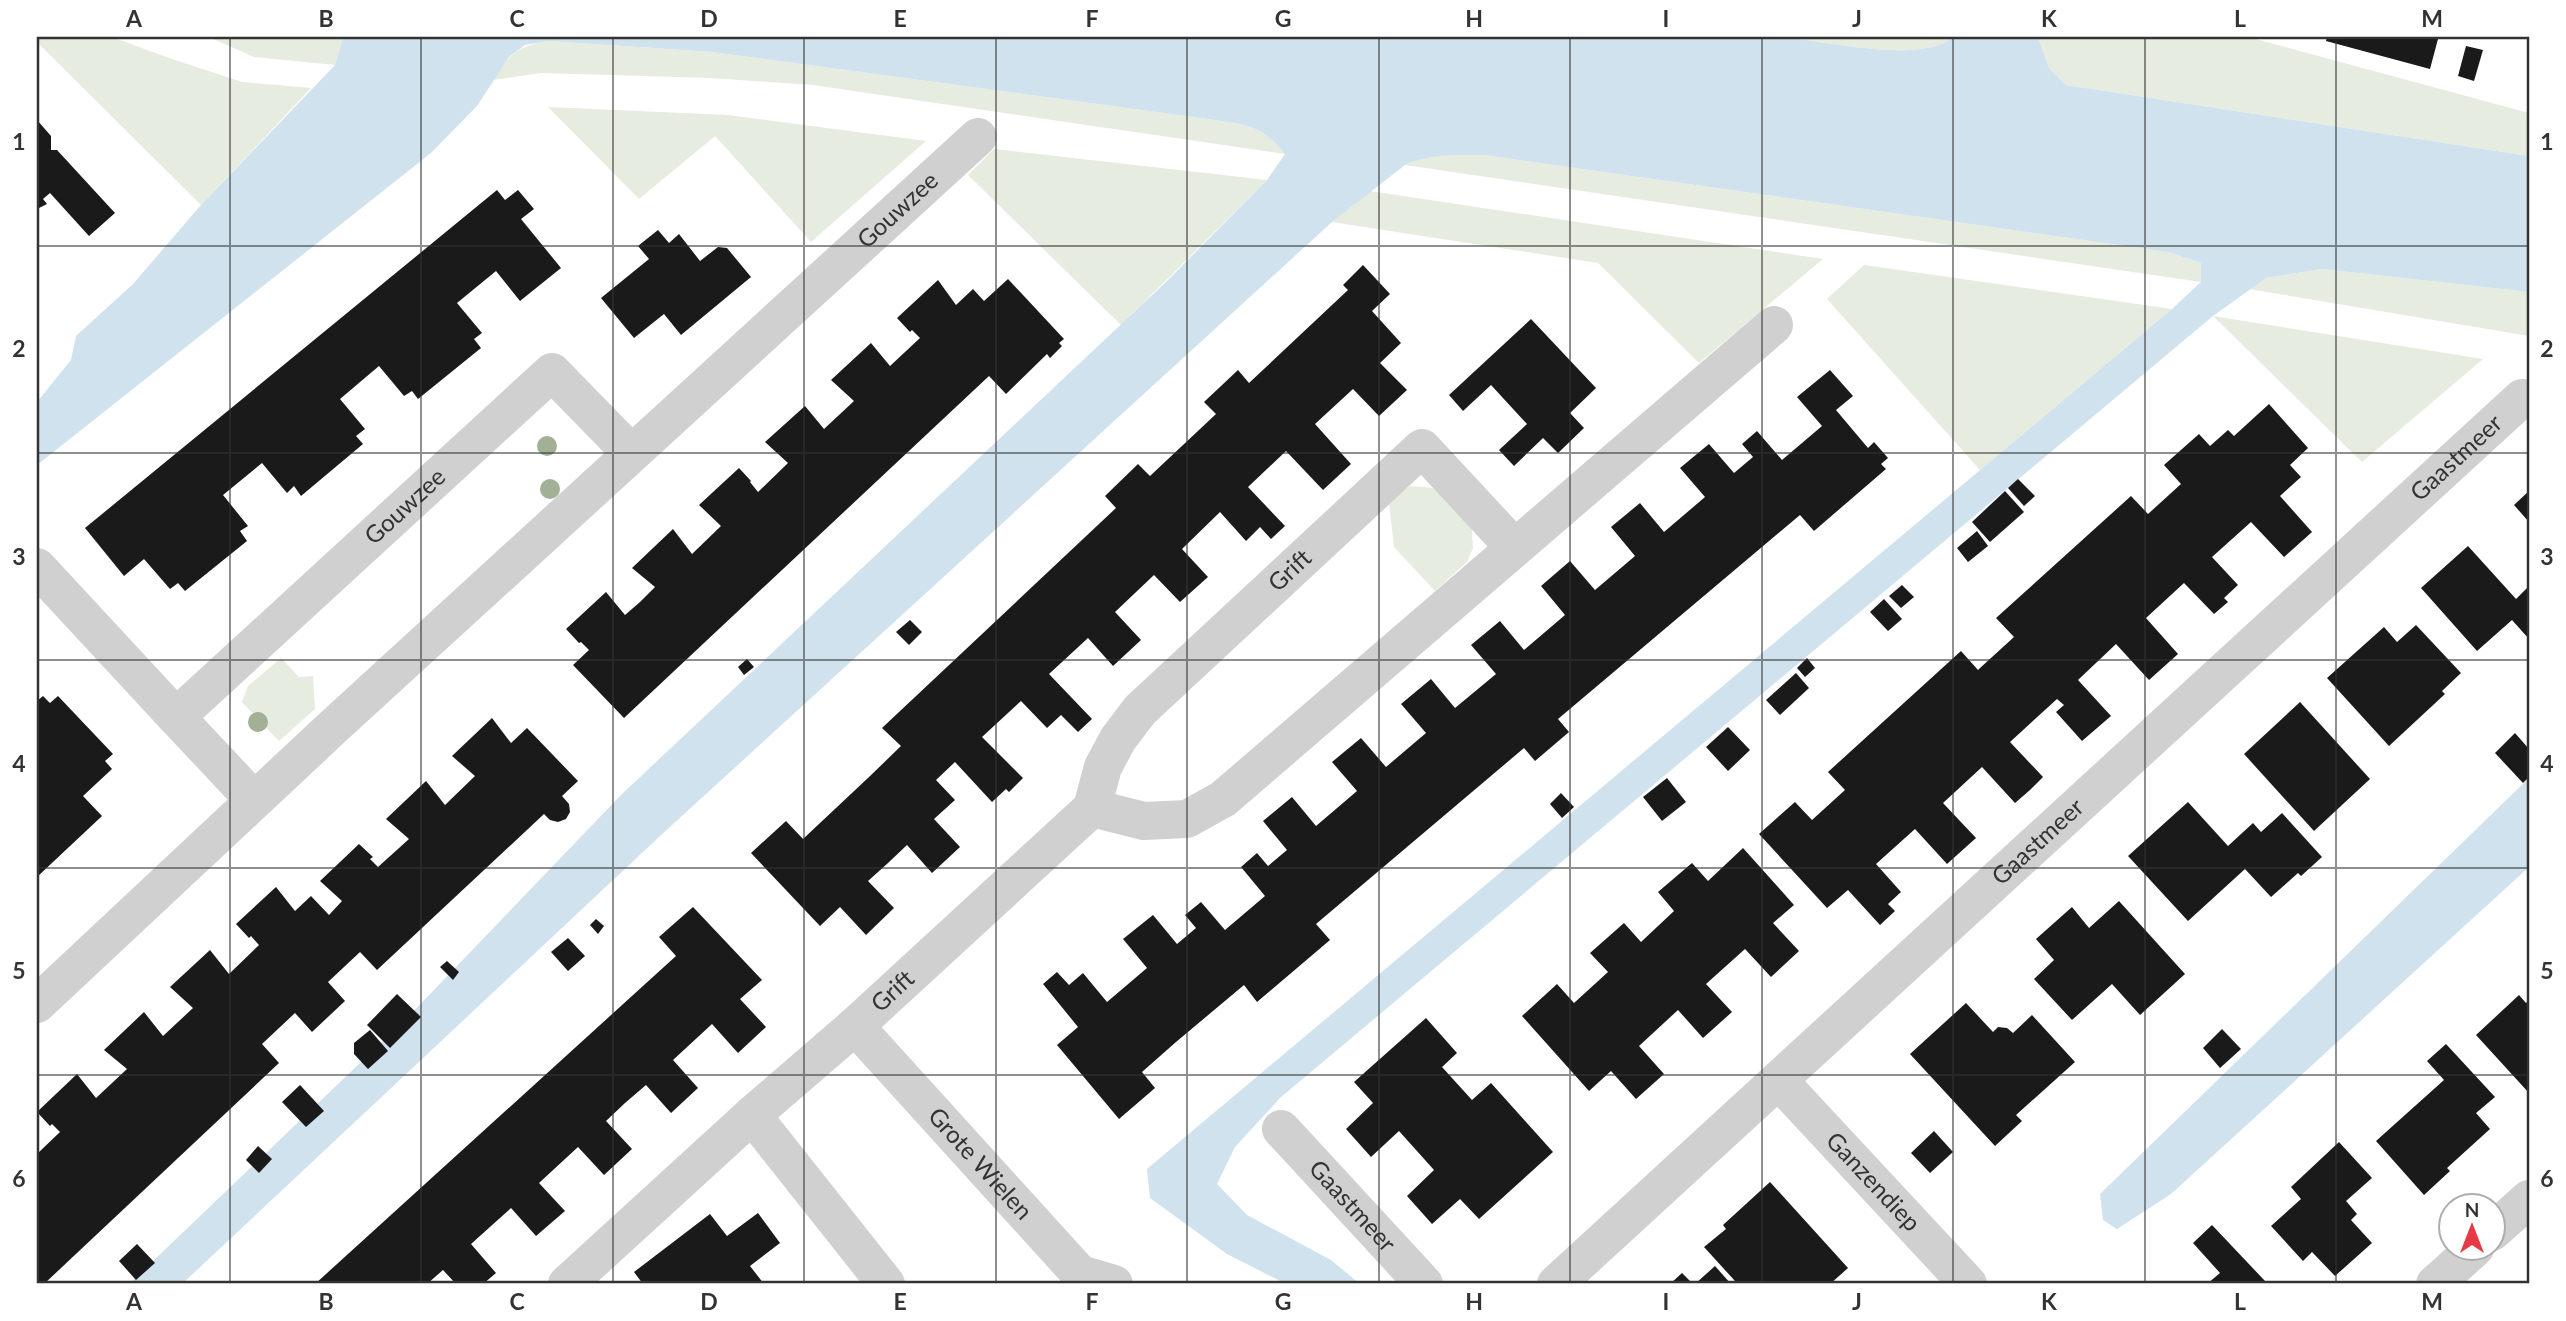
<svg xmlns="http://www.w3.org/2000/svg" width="2566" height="1321" viewBox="0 0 2566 1321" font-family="Lato,sans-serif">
<rect width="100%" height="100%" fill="#fff"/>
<!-- green -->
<g fill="#e6ecdf">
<path d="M37,37h75l57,21 73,24 69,6 -110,117 -164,-163z"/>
<path d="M209,37h134l-8,28 -81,-8z"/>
<path d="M1787,37h166c-27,27 -128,5 -166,0z"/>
<path d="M2038,37h210l281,76v43l-463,-71 -17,-17z"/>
<path d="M549,41l163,11 503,68c35,6 46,5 70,34l-472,-69 -102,-7 -170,-5 -48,7c19,-28 23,-33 56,-39z"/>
<path d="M548,107l180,8 198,26 -115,101 -96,-106 -76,63z"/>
<path d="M994,149l273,31 -146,145 -153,-150z"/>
<path d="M1443,155h41l684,97 33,11v19l-796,-117 13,-6z"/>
<path d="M1370,191l453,68 -124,104 -101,-100 -266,-41z"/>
<path d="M1864,265l308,44 -192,161 -153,-171z"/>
<path d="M2322,269l207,23v44l-280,-47 17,-11z"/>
<path d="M2213,316l270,43 -121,103z"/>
<path d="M1410,486l24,2 30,23 8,19 1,18 -6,14 -32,29 -41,-44 -5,-45z"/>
<path d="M281,658l18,19 14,-1 2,33 -36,32 -37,-39 6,-16z"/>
</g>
<!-- water -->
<g fill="#cfe2ee">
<path d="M343,37h1444c38,5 138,27 166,0h85l11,31 17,17 463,71v136l-207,-23 -56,9 -53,38 -932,781 -46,50 -18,37 30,31 84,45 29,24h-74l-59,-30 -77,-56 -3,-29 1025,-860 29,-27v-19l-33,-11 -684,-97c-28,0 -54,-2 -79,10l-73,57 -672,614 -478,448h-53l279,-267 213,-222 545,-513 101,-102 18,-26c-24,-29 -35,-28 -70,-34l-503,-68 -163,-11 -24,4 -16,12 -32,49 -46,47 -394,312v-63l34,-42 5,-24 57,-52 68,-79 134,-140z"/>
<path d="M2529,778v89l-358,327 -54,35 -14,-9 -3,-26z"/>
</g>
<!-- building -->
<g fill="#1a1a1a">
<path d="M2327,37h104l7,2 -8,30 -104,-28z"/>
<path d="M2466,46l17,4 -9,31 -16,-5z"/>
<path d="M37,120l14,16v14h6l58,63 -26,23 -39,-43 -7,6 4,5 -10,5z"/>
<path d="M497,190l8,10 13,-10 16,19 -13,10 40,49 -41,33 -24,-30 -39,32 25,30 -8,6 7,9 -63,51 -6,-8 -8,5 -25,-30 -39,33 25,30 -9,7 7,8 -62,52 -7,-10 -7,7 -25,-30 -39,32 25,31 -8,5 7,10 -62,50 -7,-8 -8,6 -26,-30 -20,17 -39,-48z"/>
<path d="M658,230l11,13 10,-9 21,27 18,-14 9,1 24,29 -70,58 -17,-21 -30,24 -33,-40 48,-39 -11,-13z"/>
<path d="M1363,265l27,29 -18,17 29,32 -21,20 27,27 -28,26 -26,-27 -38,35 36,40 -28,26 -37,-39 -38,36 37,39 -14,13 -11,-12 -14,14 -26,-29 -38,37 26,28 -28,25 -26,-27 -39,37 26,28 -28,26 -25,-28 -39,36 43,45 -14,13 -17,-17 -14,13 -26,-27 -39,36 41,41 -14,14 -3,-3 -14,13 -37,-40 -19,18 19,20 -21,19 26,28 -28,26 -25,-28 -19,18 -20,18 26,27 -28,27 -26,-28 -20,19 -69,-73 35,-32 17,18 66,-62 32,-31 -19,-18 234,-220 -11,-12 33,-32 12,12 66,-62 -12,-12 34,-32 11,13 99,-93 -5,-5z"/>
<path d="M1008,279l56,60 -5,4 3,3 -12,12 -3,-4 -41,40 -17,-18 -365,342 -51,-53 16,-15 -8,-8 -2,1 -13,-14 40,-37 19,23 15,-13 15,-15 -23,-19 41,-39 19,25 29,-28 -22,-21 40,-37 12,13 -1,1 8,10 30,-29 -23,-21 40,-36 19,23 30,-28 -23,-21 40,-37 19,23 30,-28 -8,-8 -2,2 -13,-14 41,-38 18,25 17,-16 11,12z"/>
<path d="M1531,319l65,69 -26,25 14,15 -26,25 -15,-15 -29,28 -15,-16 28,-26 -36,-39 -28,26 -14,-16z"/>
<path d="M1830,370l23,26 -17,14 32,38 6,-6 14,16 -7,6 5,5 -72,62 -14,-16 -242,204 11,13 -34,29 -11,-13 -208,176 14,16 -73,62 -13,-17 -68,57 -34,30 13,16 -36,31 -62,-74 21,-18 -35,-43 14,-12 12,13 14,-12 24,29 40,-34 -24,-29 30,-24 24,29 19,-16 -11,-13 16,-13 24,28 40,-34 -24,-29 16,-14 11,13 19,-16 -24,-29 29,-24 24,29 41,-35 -25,-29 29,-24 25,29 40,-34 -25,-29 30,-25 24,29 41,-34 -25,-29 29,-24 24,29 41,-35 -24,-29 29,-25 25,29 40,-34 -24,-29 29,-24 24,29 41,-35 -25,-29 29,-24 25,29 19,-16 -11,-13 15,-13 25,29 40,-34 -25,-29z"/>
<path d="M2269,404l39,44 -18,17 11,12 -21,19 32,36 -28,25 -33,-35 -39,35 26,28 -14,13 4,4 -14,12 -30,-31 -38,35 32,36 -29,26 -33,-36 -38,36 33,36 -29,25 -26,-29 8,-7 -7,-6 -47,43 33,35 -13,13 -15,13 -33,-36 -39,36 33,35 -29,26 -32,-35 -39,35 25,28 -13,12 7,7 -15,14 -32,-35 -21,18 -68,-74 36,-32 17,18 33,-30 -17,-18 133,-121 17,19 2,-2 34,-31 -18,-19 135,-122 17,18 33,-30 -17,-19 35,-31 11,12 18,-16 6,6z"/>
<path d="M2018,479l17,17 -11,10 -16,-18z"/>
<path d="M2005,491l19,21 -34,30 -18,-20z"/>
<path d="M2529,491v31l-15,-17z"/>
<path d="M1977,531l11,15 -20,16 -11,-14z"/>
<path d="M2468,546l48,53 13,-13v53l-17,-19 -35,31 -56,-63z"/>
<path d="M1902,585l12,12 -13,11 -12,-12z"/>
<path d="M1884,599l18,20 -14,12 -18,-19z"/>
<path d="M910,620l12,12 -13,13 -13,-13z"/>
<path d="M2416,625l45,48 -19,18 3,3 -56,52 -62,-68 57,-51 13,15z"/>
<path d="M1807,658l8,10 -10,9 -8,-9z"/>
<path d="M747,659l7,8 -10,8 -6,-8z"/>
<path d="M1796,673l13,15 -29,27 -14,-15z"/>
<path d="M43,696l7,7 8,-7 55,58 -8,7 7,8 -29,27 19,20 -65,61v-176z"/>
<path d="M2300,702l70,77 -56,52 -70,-77z"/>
<path d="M492,718l19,25 16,-15 51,53 -16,15 7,8 1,8 -4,7 -8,3 -8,-2 -6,-6 -167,156 -17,-18 -32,30 17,19 -33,31 -17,-19 -33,31 17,19 -235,221h-7v-130l23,-22 -8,-8 -2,2 -13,-14 40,-38 19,24 31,-29 -23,-19 40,-38 19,24 30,-28 -23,-21 40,-37 19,24 30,-29 -8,-9 -2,2 -13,-14 40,-37 19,24 16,-15 18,19 13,-14 -22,-20 39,-37 14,13 -3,2 8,8 31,-28 -23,-20 40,-38 19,24 30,-29 -23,-20z"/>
<path d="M1728,727l22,23 -22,21 -22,-24z"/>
<path d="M2515,733l14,16v28l-6,6 -28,-30z"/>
<path d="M1667,778l19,24 -24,19 -19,-24z"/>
<path d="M1561,793l13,14 -12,11 -12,-14z"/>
<path d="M2188,802l40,44 25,-23 8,9 21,-19 40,44 -21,19 -3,-3 -27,24 -26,-28 -57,52 -60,-65z"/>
<path d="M1743,848l51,57 -21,18 26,28 -28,26 -26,-28 -39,35 26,28 -29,26 -25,-28 -39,36 25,28 -28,25 -25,-28 -22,20 -67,-75 35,-32 17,19 34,-31 -18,-19 34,-30 17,19 33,-31 -16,-19 34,-29 16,18z"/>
<path d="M2119,901l66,73 -45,41 -28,-31 -40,36 -38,-41 20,-19 -18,-21 36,-32 17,21z"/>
<path d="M693,907l69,73 -22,19 26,28 -28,26 -26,-29 -39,36 25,28 -27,25 -25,-28 -21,18 -19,18 26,28 -28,26 -26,-28 -39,36 26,28 -29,25 -25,-28 -40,36 25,29 -13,11h-27l-13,-14 -16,14h-112l361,-328 -17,-19z"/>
<path d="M596,919l8,7 -6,8 -8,-9z"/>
<path d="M568,938l17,18 -17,15 -17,-19z"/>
<path d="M447,961l12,11 -6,8 -13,-13z"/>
<path d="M397,994l24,23 -31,31 -23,-23z"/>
<path d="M2519,995l7,8 3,-3v93l-53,-58z"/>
<path d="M1966,1003l27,29 5,-5 9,1 6,5 19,-18 43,47 -59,53 6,6 -27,25 -85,-92z"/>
<path d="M1426,1018l31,35 -15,14 30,33 19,-17 62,69 -74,67 -19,-20 -28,25 -25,-28 27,-26 -35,-39 -28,26 -25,-28 27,-26 -19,-21z"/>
<path d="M2222,1029l19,20 -21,19 -17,-20z"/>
<path d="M370,1030l18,21 -20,18 -14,-15v-11z"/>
<path d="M2446,1044l49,53 -19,16 14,16 -43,39 3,3 -26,24 -48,-54 68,-61 -17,-19z"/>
<path d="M300,1085l24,26 -18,16 -24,-25z"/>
<path d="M1934,1131l19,21 -23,21 -19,-20z"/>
<path d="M2339,1142l33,36 -26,23 11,13 -6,6 21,23 -37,33 -23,-24 -9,9 -32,-35 30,-27 -10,-12z"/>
<path d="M258,1146l14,13 -13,14 -13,-13z"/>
<path d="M1770,1182l78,86 -18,16h-98l3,-3 -31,-34 22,-18 -3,-4z"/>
<path d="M758,1213l22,30 -30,23 14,18h-121l-9,-12 76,-58 17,22z"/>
<path d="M2212,1225l53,56 -4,3h-54l13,-11 -27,-30z"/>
<path d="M137,1244l18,19 -19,17 -17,-19z"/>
<path d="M1715,1266l16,18h-36z"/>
<path d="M1682,1273l11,11h-23z"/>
</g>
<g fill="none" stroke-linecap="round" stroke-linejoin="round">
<!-- minor -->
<g stroke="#d0d0d0" stroke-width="38">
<path d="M37,567l139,150"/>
<path id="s1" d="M254,800l-78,-83 376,-345 79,81"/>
<path d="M1092,808l52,13 43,-2 36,-20 551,-474"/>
<path id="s2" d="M37,1004l296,-277 645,-590"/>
<path id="s3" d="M855,1026l225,248 34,10"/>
<path id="s4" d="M1779,1081l189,203"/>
<path d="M752,1115l134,169"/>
<path id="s5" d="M1281,1129l143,155"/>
<path d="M2492,1232l37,-33"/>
<path id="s6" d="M567,1284l185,-169 103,-89 237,-218 11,-41 15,-28 22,-29 282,-262 92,99"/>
<path id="s7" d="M1556,1284l966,-886"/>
<path d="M2435,1284l40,-36"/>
</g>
</g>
<!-- trees -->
<g fill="#a2b095">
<circle cx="547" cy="446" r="10"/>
<circle cx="550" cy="489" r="10"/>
<circle cx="258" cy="722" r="10"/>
</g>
<!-- grid -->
<path fill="none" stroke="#333" stroke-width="2" stroke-opacity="0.55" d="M230,37v1247M421,37v1247M613,37v1247M804,37v1247M996,37v1247M1187,37v1247M1379,37v1247M1570,37v1247M1762,37v1247M1953,37v1247M2145,37v1247M2336,37v1247M37,246h2492M37,453h2492M37,660h2492M37,868h2492M37,1075h2492"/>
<g text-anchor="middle" stroke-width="7" stroke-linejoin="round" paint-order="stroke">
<!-- street labels -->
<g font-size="24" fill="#333" stroke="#fff">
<text dy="8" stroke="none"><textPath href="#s2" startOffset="1171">Gouwzee</textPath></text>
<text dy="8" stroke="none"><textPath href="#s7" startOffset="1222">Gaastmeer</textPath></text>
<text dy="8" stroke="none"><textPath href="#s1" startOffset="425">Gouwzee</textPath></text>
<text dy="8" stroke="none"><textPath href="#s6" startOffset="1024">Grift</textPath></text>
<text dy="8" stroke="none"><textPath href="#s7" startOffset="654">Gaastmeer</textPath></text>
<text dy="8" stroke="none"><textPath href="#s6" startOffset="438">Grift</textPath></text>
<text dy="8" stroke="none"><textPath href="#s3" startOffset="186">Grote Wielen</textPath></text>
<text dy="8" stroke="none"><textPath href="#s4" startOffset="138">Ganzendiep</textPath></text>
<text dy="8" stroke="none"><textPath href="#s5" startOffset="105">Gaastmeer</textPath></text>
</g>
</g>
<!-- border -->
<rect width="2566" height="1321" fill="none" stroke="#ffffff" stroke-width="77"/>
<!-- north arrow -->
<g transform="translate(2472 1227)"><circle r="33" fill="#ffffff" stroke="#adadad" stroke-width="2"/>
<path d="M0-5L12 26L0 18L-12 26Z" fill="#e63946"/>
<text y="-10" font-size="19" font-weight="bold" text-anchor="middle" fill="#333333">N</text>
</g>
<rect x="38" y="38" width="2490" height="1244" fill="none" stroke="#333" stroke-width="2.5"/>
<g font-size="23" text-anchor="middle" font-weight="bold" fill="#333">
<text x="134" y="27">A</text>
<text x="326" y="27">B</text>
<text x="517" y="27">C</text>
<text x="709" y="27">D</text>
<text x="900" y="27">E</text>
<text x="1092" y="27">F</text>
<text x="1283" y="27">G</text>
<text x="1474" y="27">H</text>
<text x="1666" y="27">I</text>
<text x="1857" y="27">J</text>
<text x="2049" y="27">K</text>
<text x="2240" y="27">L</text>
<text x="2432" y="27">M</text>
<text x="19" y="150">1</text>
<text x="2547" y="150">1</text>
<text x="19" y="357">2</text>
<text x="2547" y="357">2</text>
<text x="19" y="565">3</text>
<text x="2547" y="565">3</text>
<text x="19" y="772">4</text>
<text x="2547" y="772">4</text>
<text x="19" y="979">5</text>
<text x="2547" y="979">5</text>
<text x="19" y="1187">6</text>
<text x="2547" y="1187">6</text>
<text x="134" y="1310">A</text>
<text x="326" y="1310">B</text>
<text x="517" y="1310">C</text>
<text x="709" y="1310">D</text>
<text x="900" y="1310">E</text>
<text x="1092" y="1310">F</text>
<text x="1283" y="1310">G</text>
<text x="1474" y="1310">H</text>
<text x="1666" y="1310">I</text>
<text x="1857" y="1310">J</text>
<text x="2049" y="1310">K</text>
<text x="2240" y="1310">L</text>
<text x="2432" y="1310">M</text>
</g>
</svg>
